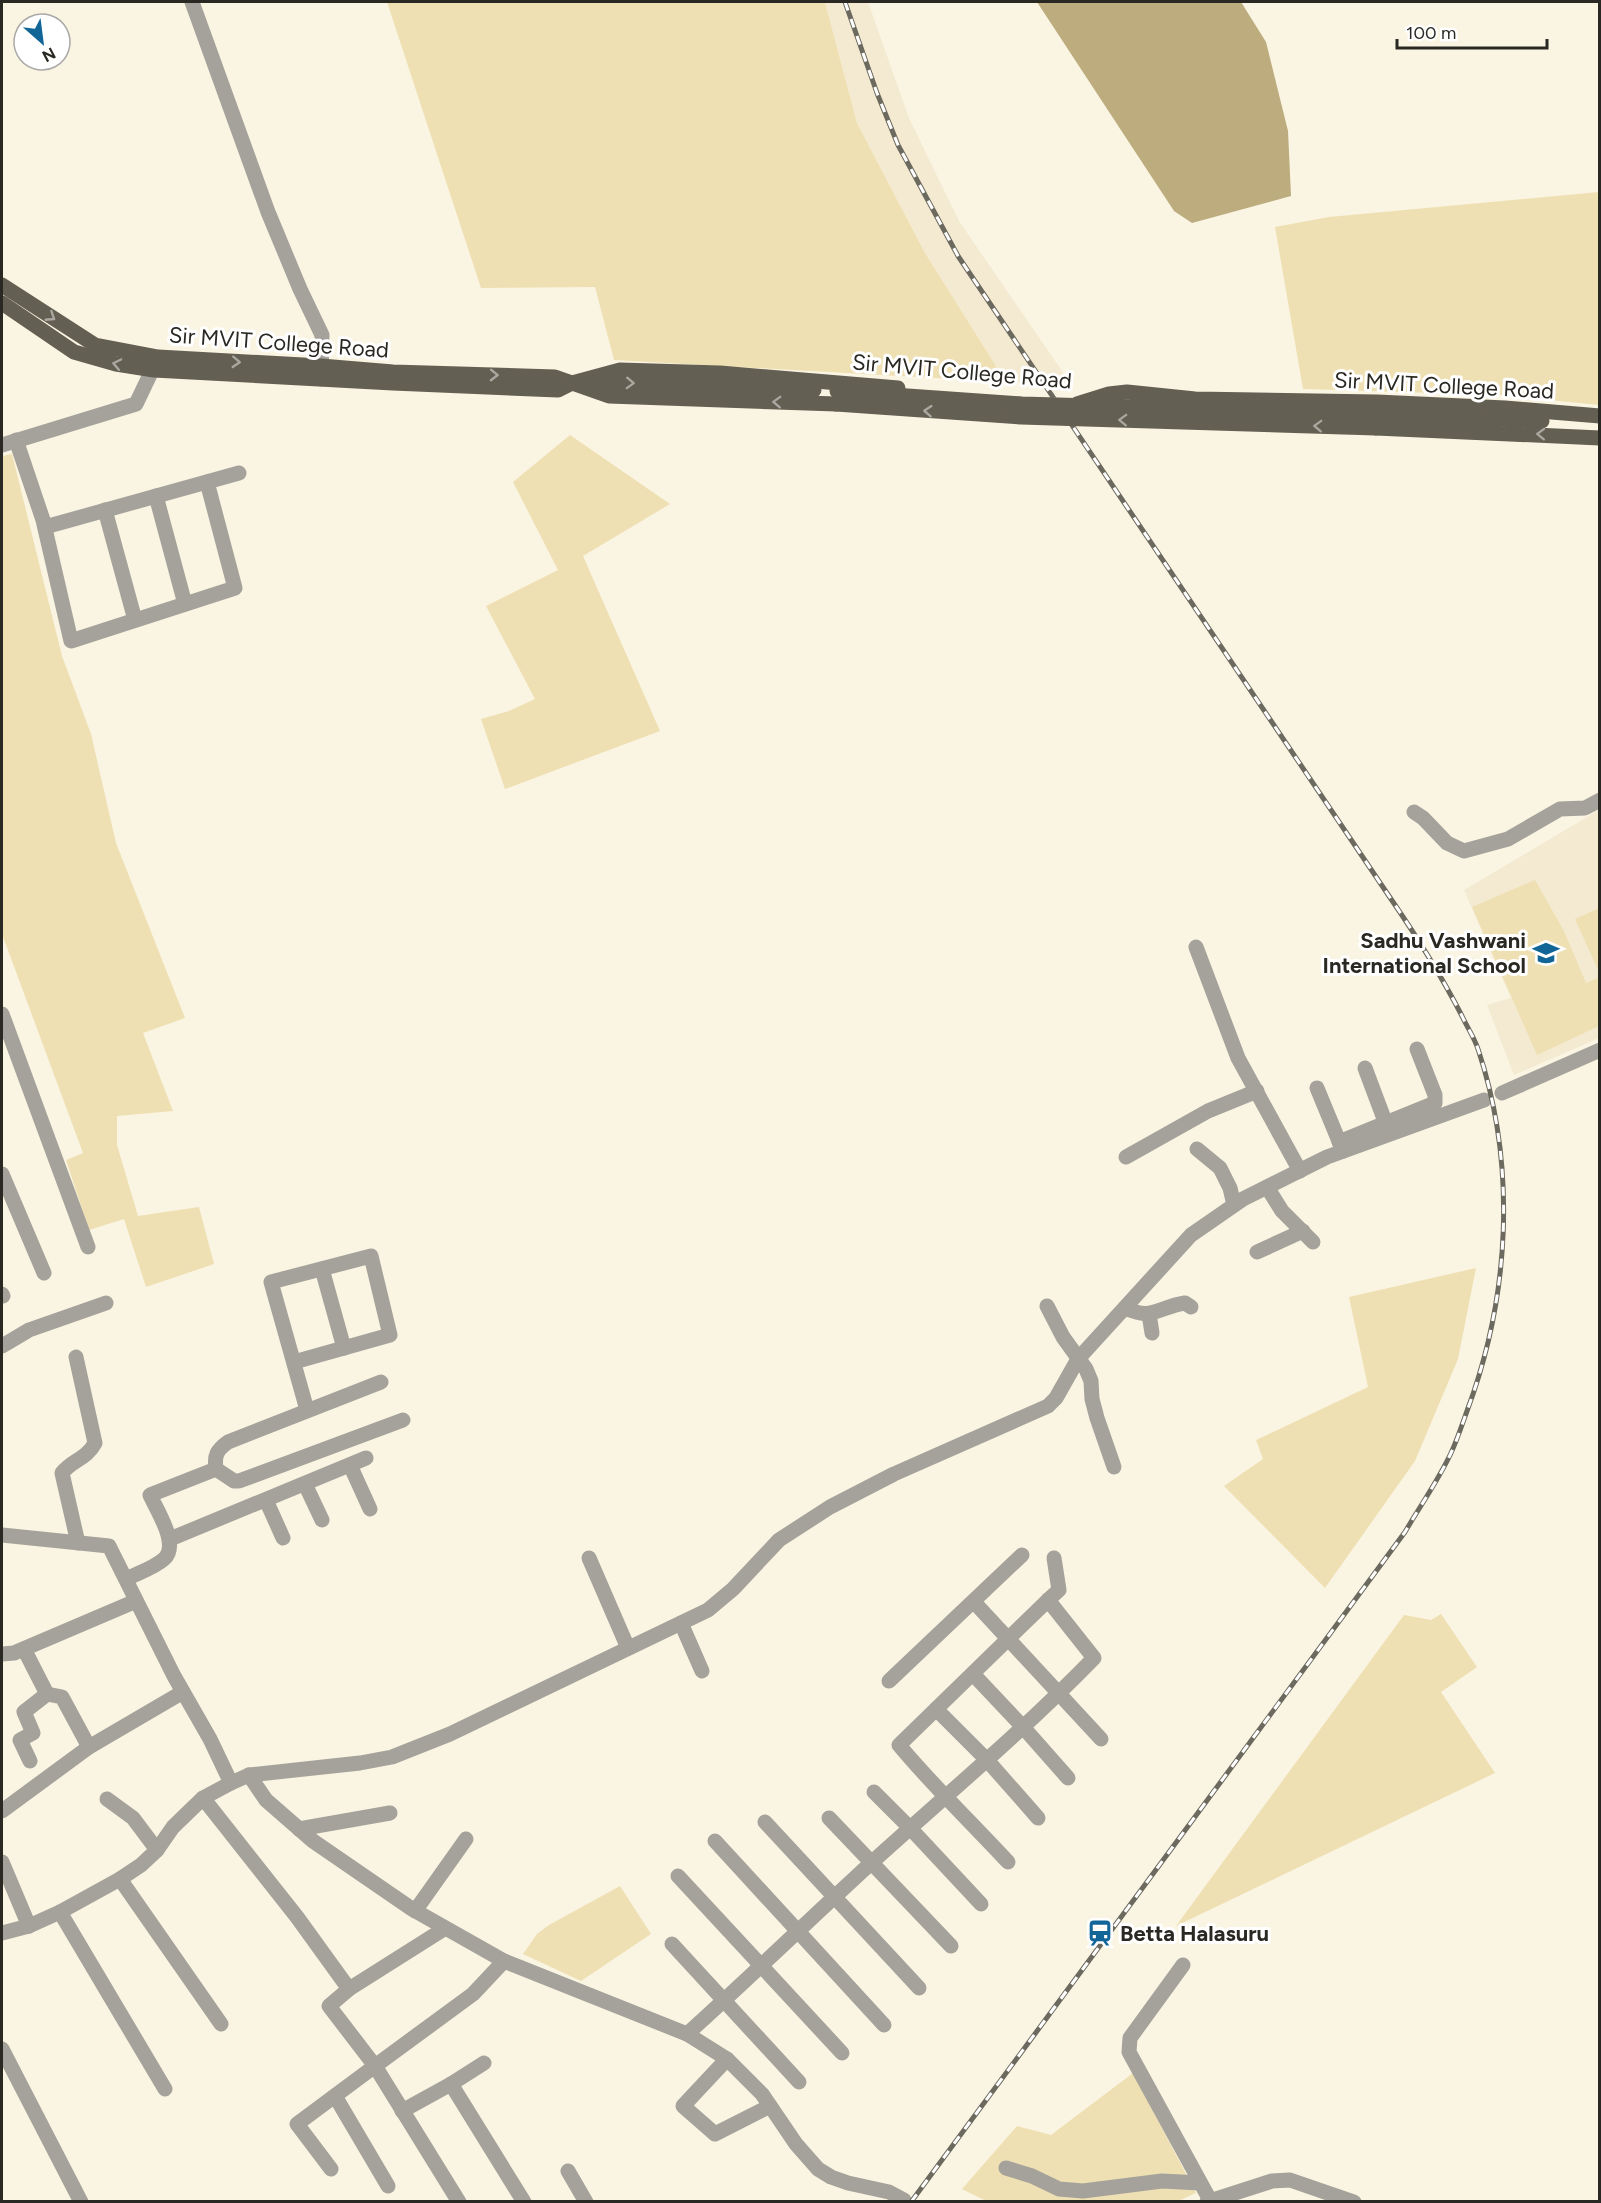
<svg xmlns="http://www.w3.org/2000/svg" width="1601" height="2203" viewBox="0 0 1601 2203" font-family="Figtree,sans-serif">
<rect width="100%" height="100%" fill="#faf4e2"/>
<!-- built -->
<g fill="#f3ead1">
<path d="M825,2h43l41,116 50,103 114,166 -67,-5 -81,-129 -68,-130z"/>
<path d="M1599,810v228l-85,37 -27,-70 24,-7 -47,-108z"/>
</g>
<!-- green -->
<g fill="#efe0b3">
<path d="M387,2h438l32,121 68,130 81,129 -392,-22 -19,-73 -114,1z"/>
<path d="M1599,192v213l-99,-10 -197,-6 -28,-162 54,-10z"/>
<path d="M570,435l100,69 -87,52 77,175 -155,58 -24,-70 28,-8 26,-12 -49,-93 72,-36 -45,-88z"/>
<path d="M12,454l50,202 29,78 25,109 69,175 -42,15 30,78 -56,5v29l21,71 61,-9 15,57 -68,23 -22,-68 -35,11 -23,-70 17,-7 -81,-219v-478z"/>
<path d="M1535,880l29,51 22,52 14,-6 -1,49 -62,29 -65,-148z"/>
<path d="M1599,908l1,61 -2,1 -23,-51z"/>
<path d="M1476,1268l-18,91 -43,102 -90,127 -101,-102 39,-27 -7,-19 112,-53 -19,-90z"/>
<path d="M1441,1614l36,53 -36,25 54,81 -319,153 228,-311 27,5z"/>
<path d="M620,1886l31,48 -70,47 -58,-27 14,-20 12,-9z"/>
<path d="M1133,2073l63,120 -20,9h-188l-26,-13 55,-63 34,9z"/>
</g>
<!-- water -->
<path fill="#bcac7e" d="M1037,2h204l25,40 22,89 3,65 -99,27 -18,-12z"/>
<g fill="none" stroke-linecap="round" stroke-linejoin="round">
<!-- minor -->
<g stroke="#a4a29a" stroke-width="15">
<path d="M192,2l76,210 32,77 22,46 -1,44"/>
<path d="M16,440l27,80 28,121 164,-53 -28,-106"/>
<path d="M2,445l134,-41 21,-44"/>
<path d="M156,496l29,108"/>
<path d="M105,510l30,110"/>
<path d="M45,527l194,-54"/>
<path d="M1414,812l9,6 24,25 17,8 44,-12 52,-30 25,-1 15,-8"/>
<path d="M1196,947l42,111 62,113"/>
<path d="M2,1014l86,233"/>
<path d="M1365,1068l21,56"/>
<path d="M1317,1088l26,63"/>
<path d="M1502,1093l98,-43"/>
<path d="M1339,1142l96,-39v-8l-18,-46"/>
<path d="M1197,1149l23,19 10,20 4,17"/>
<path d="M1126,1157l82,-46 49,-20"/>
<path d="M2,1174l42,99"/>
<path d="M1267,1187l15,24 31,31"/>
<path d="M1257,1252l46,-21"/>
<path d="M322,1269l22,79"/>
<path d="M2,1294l1,2"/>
<path d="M1047,1306l16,31 23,32 5,12 1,18 5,19 17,49"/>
<path d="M1125,1308c28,13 33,-1 60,-5l6,4"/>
<path d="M1149,1314l3,19"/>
<path d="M2,1346l27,-16 77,-27"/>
<path d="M76,1357l19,86c-9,17 -22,16 -33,30l16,70"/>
<path d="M294,1362l96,-27 -19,-79 -100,26 36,128"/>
<path d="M381,1382l-153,60c-11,8 -14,13 -12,27l18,12h5l164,-61"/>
<path d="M350,1465l20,44"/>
<path d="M305,1484l17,36"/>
<path d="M266,1500l17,38"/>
<path d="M2,1535l107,11 65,130 36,63 21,44"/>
<path d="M170,1539l196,-81"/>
<path d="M589,1558l39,90"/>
<path d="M126,1579c12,-6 28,-11 38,-20 16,-14 -7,-48 -14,-64l66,-26"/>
<path d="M1048,1600l11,-10 -5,-32"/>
<path d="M974,1602l127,137"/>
<path d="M681,1623l21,48"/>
<path d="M24,1649l23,45 15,3 27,50 94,-55"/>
<path d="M2,1654l12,-1 122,-52"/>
<path d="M973,1674l50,53 45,51"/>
<path d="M889,1681l133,-126"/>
<path d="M936,1709l51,51 51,58"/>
<path d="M30,1761l-10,-21 13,-7 -9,-21 23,-18"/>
<path d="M249,1775l17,25 47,41 99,68 92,52 183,73 40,25 35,35 34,50 22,25 13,8 17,6 41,9 15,8"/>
<path d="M874,1792l37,37 70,75"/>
<path d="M203,1798l94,119 52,72 -20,17 46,60 98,-72 31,-33"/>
<path d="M107,1799l26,19 24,32"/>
<path d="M2,1811l87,-64"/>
<path d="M829,1818l122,128"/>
<path d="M765,1822l154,166"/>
<path d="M299,1829l91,-16"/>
<path d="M715,1841l169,184"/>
<path d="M2,1862l27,64"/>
<path d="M678,1876l164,177"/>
<path d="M120,1879l101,145"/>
<path d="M415,1911l51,-72"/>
<path d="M60,1912l105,177"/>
<path d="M2,1933l27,-7 31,-14 60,-33 21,-14 16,-15 16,-23 30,-29 28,-15 18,-8 111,-12 32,-6 58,-23 258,-124 25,-21 46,-49 51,-33 64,-33 154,-68 8,-8 22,-39 113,-124 52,-36 84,-42 157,-57"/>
<path d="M672,1944l127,138"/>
<path d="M1183,1965l-53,73 -1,14 81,148"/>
<path d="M349,1989l95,-60"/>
<path d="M687,2034c62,-56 122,-114 183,-170 75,-68 153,-133 224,-206l-46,-58 -149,145c34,41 73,78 109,117"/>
<path d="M2,2049l79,153"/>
<path d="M727,2059l-44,47 32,28 55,-28"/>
<path d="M451,2084l73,118"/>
<path d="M335,2096l53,90"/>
<path d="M402,2111l49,-27 33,-21"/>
<path d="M1006,2168l26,8 27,13 24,2 79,-10 38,2"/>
<path d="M331,2169l-34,-45 78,-58 84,136"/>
<path d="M568,2171l18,31"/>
<path d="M1207,2202l65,-21 18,-1 64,22"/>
</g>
<!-- major -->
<g stroke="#635f52" stroke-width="15">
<path d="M2,285l93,60 63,12 163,9 72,6 162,5 54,19 227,8"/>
<path d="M2,303l72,49 42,12 38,6 239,13 165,7 14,-7 48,-13 100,3 178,15"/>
<path d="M596,382l218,8"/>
<path d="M1077,404l32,-10 18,-2 68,7 182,3 128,6 95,8"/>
<path d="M1377,414l165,7"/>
<path d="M1376,428l224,10"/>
</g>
<!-- rail casing -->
<g stroke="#6c695f" stroke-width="5">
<path id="rail" d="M845,2l32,91 21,52 60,111 433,643c26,38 50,76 71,117 5,11 12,21 16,33 39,117 32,247 -11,362 -5,14 -10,29 -16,42 -13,28 -31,53 -46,79l-494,670"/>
</g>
<!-- rail -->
<use href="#rail" stroke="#fff" stroke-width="3" stroke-dasharray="9" stroke-linecap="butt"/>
<!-- major-bridge -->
<g stroke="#635f52" stroke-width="15">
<path d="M837,391l185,13 355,10"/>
<path d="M836,404l185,13 355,11"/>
</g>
</g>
<!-- one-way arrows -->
<defs><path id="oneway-chevron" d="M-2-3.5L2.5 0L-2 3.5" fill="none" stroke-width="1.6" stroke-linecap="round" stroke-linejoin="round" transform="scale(1.5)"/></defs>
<g stroke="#a9a7a0">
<use href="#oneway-chevron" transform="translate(51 317) rotate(33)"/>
<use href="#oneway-chevron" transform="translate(236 362) rotate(3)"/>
<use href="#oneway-chevron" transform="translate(117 364) rotate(-168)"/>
<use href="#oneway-chevron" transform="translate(494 375) rotate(1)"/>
<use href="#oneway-chevron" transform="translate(630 383) rotate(2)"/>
<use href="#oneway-chevron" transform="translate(777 402) rotate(-178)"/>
<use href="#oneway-chevron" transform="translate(928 411) rotate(-176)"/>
<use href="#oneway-chevron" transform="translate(1123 420) rotate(-178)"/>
<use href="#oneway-chevron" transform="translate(1318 426) rotate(-178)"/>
<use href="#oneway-chevron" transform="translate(1541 434) rotate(-178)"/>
</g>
<!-- icons -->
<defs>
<g id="school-bare" transform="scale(2.07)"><path d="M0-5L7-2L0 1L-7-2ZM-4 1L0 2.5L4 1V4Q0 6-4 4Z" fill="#116697" stroke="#fff" stroke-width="2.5" paint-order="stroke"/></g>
<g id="station-bare" transform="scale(2.07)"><path d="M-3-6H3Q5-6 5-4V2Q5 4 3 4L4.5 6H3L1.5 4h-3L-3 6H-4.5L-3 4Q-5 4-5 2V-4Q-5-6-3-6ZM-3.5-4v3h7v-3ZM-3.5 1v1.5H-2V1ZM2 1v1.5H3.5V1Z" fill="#116697" stroke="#fff" stroke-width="2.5" paint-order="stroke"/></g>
</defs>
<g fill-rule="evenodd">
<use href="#school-bare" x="1546" y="953"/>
<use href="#station-bare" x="1100" y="1933"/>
</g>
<g text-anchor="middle" stroke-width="6" stroke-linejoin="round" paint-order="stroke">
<!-- street labels -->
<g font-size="22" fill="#2a2822" stroke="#fff">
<text transform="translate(279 342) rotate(4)" y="8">Sir MVIT College Road</text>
<text transform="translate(962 371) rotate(5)" y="8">Sir MVIT College Road</text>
<text transform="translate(1444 385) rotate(3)" y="8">Sir MVIT College Road</text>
</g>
<!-- poi labels -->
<g font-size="22" font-weight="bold" fill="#2a2822" stroke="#fff" text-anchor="end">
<text x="1526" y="948">Sadhu Vashwani<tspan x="1526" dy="25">International School</tspan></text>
<text x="1120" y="1941" text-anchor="start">Betta Halasuru</text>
</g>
</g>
<!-- border -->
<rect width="1601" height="2203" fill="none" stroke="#2a2822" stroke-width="6"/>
<!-- north arrow -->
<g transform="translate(42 42) rotate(152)"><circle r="28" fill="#ffffff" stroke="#aaa9a7" stroke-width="1.5"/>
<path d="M0-4.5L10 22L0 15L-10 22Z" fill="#116697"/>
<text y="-9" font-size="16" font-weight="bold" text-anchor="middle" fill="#2a2822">N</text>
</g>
<!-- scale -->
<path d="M1397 39v9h150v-9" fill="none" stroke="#2a2822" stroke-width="3"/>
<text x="1406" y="39" font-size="18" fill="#2a2822" stroke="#ffffff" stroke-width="4.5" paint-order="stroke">100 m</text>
</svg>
